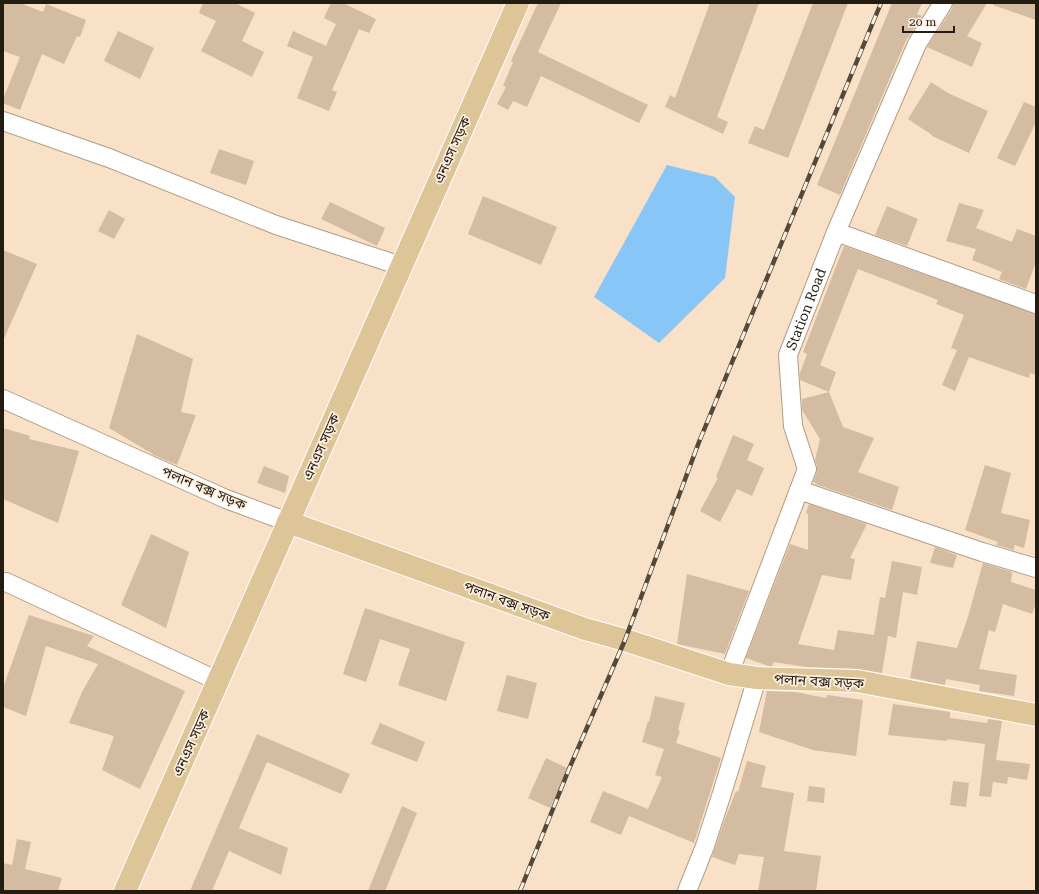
<svg xmlns="http://www.w3.org/2000/svg" width="1039" height="894" viewBox="0 0 1039 894" font-family="'Roboto Serif','Noto Sans Bengali',serif">
<rect width="100%" height="100%" fill="#f8e1c6"/>
<!-- water -->
<path fill="#88c6f7" d="M667,165l48,12 20,20 -10,81 -66,65 -65,-46z"/>
<!-- building -->
<g fill="#d3bca2">
<path d="M3,3h17l23,9 3,-8 40,16 -6,17 -3,-1 -13,28 -22,-10 -22,56 -17,-7v-4l17,-42 -17,-6z"/>
<path d="M203,3h32l20,10 -13,28 22,11 -12,25 -51,-26 15,-30 -17,-8z"/>
<path d="M331,3h12l33,16 -7,14 -10,-4 -27,61 5,2 -8,19 -32,-13 16,-41 -26,-11 6,-15 33,15 10,-22 -12,-6z"/>
<path d="M538,3h23l-23,49 110,53 -9,18 -98,-47 -14,31 -14,-6 -5,9 -11,-6 9,-17 -3,-1 10,-24 -2,-1z"/>
<path d="M710,3h49l-42,114 11,5 -5,12 -58,-27 5,-12 5,3z"/>
<path d="M813,3h35l-60,155 -40,-15 7,-17 9,4z"/>
<path d="M892,3h30l-5,11 5,2 -14,22h-1l-67,157 -23,-10z"/>
<path d="M953,3h34l-20,33 15,7 -10,24 -45,-20 25,-38z"/>
<path d="M993,3h43v17l-43,-15z"/>
<path d="M118,31l36,17 -14,31 -36,-18z"/>
<path d="M931,82l17,11 40,18 -19,42 -37,-17v-1l-24,-16z"/>
<path d="M1024,102l12,5v15l-21,44 -18,-8z"/>
<path d="M219,149l35,12 -8,24 -36,-12z"/>
<path d="M483,196l74,31 -16,38 -73,-31z"/>
<path d="M330,202l55,26 -8,18 -56,-27z"/>
<path d="M959,203l25,7 -8,18 36,14 5,-13 19,7v26l-10,27 -27,-10 3,-7 -30,-12 4,-11 -30,-8z"/>
<path d="M887,206l31,13 -11,27 -32,-11z"/>
<path d="M109,210l16,9 -11,20 -16,-8z"/>
<path d="M844,246l192,68v61l-6,-2 -1,5 -60,-21 -14,34 -13,-6 15,-35 -6,-2 13,-33 -28,-11 2,-4 -80,-31 -38,96 16,7 -7,20 -29,-12v-7l7,-19 -4,-2z"/>
<path d="M3,250l34,14 -34,77z"/>
<path d="M137,334l56,25 -12,53 15,3 -19,50 -21,-9 -47,-28z"/>
<path d="M829,392l14,35 31,11 -16,34 41,15 -7,23 -77,-26 1,-1 -3,-1 4,-10v-6l-2,-6 5,-21 -18,-29v-11z"/>
<path d="M3,428l27,8 -1,3 50,12 -21,72 -55,-24z"/>
<path d="M733,435l21,9 -7,16 17,8 -12,28 -15,-7 -17,33 -20,-11 18,-33 -2,-1z"/>
<path d="M985,465l26,8 -10,40 29,7 -6,28 -10,-3v5l-18,-5 2,-3 -33,-12z"/>
<path d="M264,466l25,10 -4,17 -28,-10z"/>
<path d="M809,504l58,20 -17,34 5,1 -4,21 -29,-5 -24,69 36,6 4,-20 36,5 6,-38 5,1 7,-37 30,6 -5,28 -14,-3 -7,46 -8,-2 -6,37 -25,-4 -51,-2 -32,-5 -2,4h-4l-22,-8 44,-114 18,6v-36l-2,-1z"/>
<path d="M151,534l38,18 -23,76 -45,-23z"/>
<path d="M935,547l22,8 -4,13 -23,-5z"/>
<path d="M983,563l29,9 -1,10 25,8v13l-4,11 -29,-10 -8,28 -6,-2 -10,39 38,6 -3,21 -35,-5 1,-6 -34,-6 -1,6 -35,-7 7,-37 40,7 10,-28z"/>
<path d="M687,574l62,17 -24,63 -48,-10z"/>
<path d="M365,608l100,34 -19,59 -48,-16 12,-36 -30,-10 -14,43 -23,-8z"/>
<path d="M29,615l65,21 -7,10 98,45 -45,98 -38,-19 12,-34 -45,-13 13,-31 16,-28 -52,-18 -20,70 -23,-9v-19z"/>
<path d="M507,675l30,8 -9,36 -31,-8z"/>
<path d="M767,691l28,1 31,6 1,-3 36,5 -7,56 -43,-6 -54,-18z"/>
<path d="M655,696l30,7 -7,27 2,1 -4,12 45,15 -27,85 -65,-27 -8,19 -31,-13 13,-31 45,18 14,-32 -7,-2 9,-26 -22,-7 6,-21 1,1z"/>
<path d="M893,704l57,8v6l37,5 1,-4 14,2 -6,39 34,4 -3,16 -19,-3 -1,7 -14,-2 -2,15 -12,-1 6,-52 -38,-5v2l-59,-6z"/>
<path d="M380,723l45,19 -8,20 -46,-18z"/>
<path d="M257,734l93,40 -9,20 -74,-32 -28,66 49,20 -7,27 -52,-24 -17,40h-22z"/>
<path d="M546,758l23,11 -19,39 -22,-10z"/>
<path d="M747,761l19,5 -5,21 33,6 -10,58 37,5 -5,35h-58l6,-34 -25,-3 -4,11 -23,-8 13,-38 11,-28 2,1z"/>
<path d="M953,781l16,2 -3,24 -16,-2z"/>
<path d="M809,786l16,2 -1,15 -17,-2z"/>
<path d="M402,806l15,7 -32,78h-17z"/>
<path d="M17,839l14,3 -6,27 37,9 -4,13h-55v-28l9,2z"/>
</g>
<g fill="none" stroke-linecap="round" stroke-linejoin="round">
<!-- minor casing -->
<g stroke="#b29c83" stroke-width="20">
<g id="minor">
<path d="M3,121l106,37 167,67 125,41"/>
<path d="M836,232l200,72"/>
<path d="M3,399l223,100 62,23"/>
<path d="M799,490l183,62 54,16"/>
<path d="M6,582l212,99"/>
<path id="s1" d="M729,674l78,-205 -14,-43 -5,-71 48,-123 81,-188 26,-41"/>
<path d="M687,891l18,-45 18,-56 34,-112"/>
</g>
</g>
<!-- major casing -->
<g stroke="#fff" stroke-width="24">
<g id="major">
<path d="M288,522l297,107 40,11 104,34 28,4 100,3 179,34"/>
<path d="M125,891l393,-888"/>
</g>
</g>
<!-- minor -->
<use href="#minor" stroke="#fff" stroke-width="18"/>
<!-- major -->
<use href="#major" stroke="#ddc597" stroke-width="22"/>
<!-- rail casing -->
<g stroke="#54483a" stroke-width="4.5">
<path id="rail" d="M520,891l49,-122 56,-129 74,-198 182,-439"/>
</g>
<!-- rail -->
<use href="#rail" stroke="#fef0e0" stroke-width="3" stroke-dasharray="9" stroke-linecap="butt"/>
</g>
<g text-anchor="middle" stroke-width="3.5" stroke-linejoin="round" paint-order="stroke">
<!-- street labels -->
<g font-size="14" fill="#241c12" stroke="#fef0e0">
<text transform="translate(452 150) rotate(-66)" y="5">এনএস সড়ক</text>
<text dy="5" stroke="none"><textPath href="#s1" startOffset="385">Station Road</textPath></text>
<text transform="translate(321 447) rotate(-66)" y="5">এনএস সড়ক</text>
<text transform="translate(204 488) rotate(23)" y="5">পলান বক্স সড়ক</text>
<text transform="translate(507 601) rotate(20)" y="5">পলান বক্স সড়ক</text>
<text transform="translate(819 681) rotate(3)" y="5">পলান বক্স সড়ক</text>
<text transform="translate(191 743) rotate(-66)" y="5">এনএস সড়ক</text>
</g>
</g>
<!-- border -->
<rect width="1039" height="894" fill="none" stroke="#241c12" stroke-width="8"/>
<!-- scale -->
<path d="M903 26v6h51v-6" fill="none" stroke="#241c12" stroke-width="2"/>
<text x="909" y="26" font-size="12" fill="#241c12" stroke="#fef0e0" stroke-width="3" paint-order="stroke">20 m</text>
</svg>
